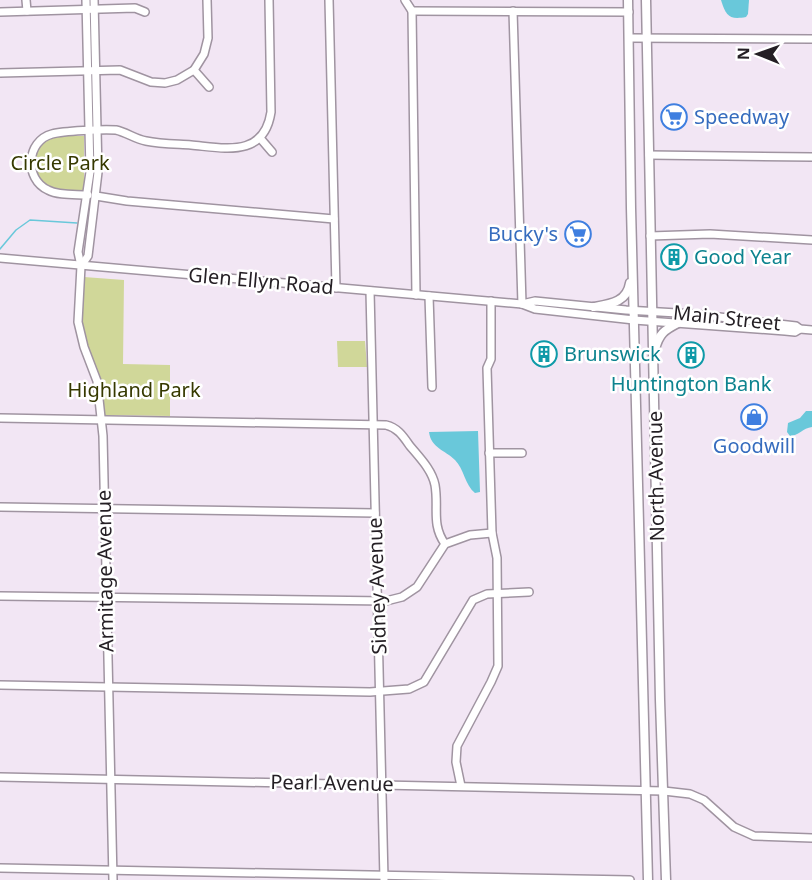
<svg xmlns="http://www.w3.org/2000/svg" width="812" height="880" viewBox="0 0 812 880" font-family="'Noto Sans',sans-serif">
<rect width="100%" height="100%" fill="#f2e6f4"/>
<!-- green -->
<g fill="#d0d799">
<path d="M84,136v55c-12,-1 -28,0 -38,-6 -17,-11 -14,-39 5,-46 9,-4 23,-3 33,-3z"/>
<path d="M84,277l40,3 -1,84 47,1v51l-65,-1 -5,-38 -15,-37 -5,-29z"/>
<path d="M337,341h28l2,26h-29z"/>
</g>
<!-- water -->
<g fill="#69c8da">
<path d="M721,0h28l-1,14 -2,3c-17,3 -20,-1 -25,-17z"/>
<path d="M806,411h6v16c-9,1 -14,9 -22,9l-3,-4 1,-9 12,-5z"/>
<path d="M478,431l2,61 -5,1c-10,-8 -11,-24 -20,-33 -10,-10 -24,-12 -26,-28z"/>
</g>
<g fill="none" stroke-linecap="round" stroke-linejoin="round">
<!-- stream -->
<path stroke="#69c8da" stroke-width="1.5" d="M0,249l16,-19 14,-10 47,3"/>
<!-- minor casing -->
<g stroke="#a094a1" stroke-width="10">
<g id="minor">
<path d="M26,0l1,11"/>
<path d="M86,0l4,172 -12,80 3,14 -3,56 6,25 13,34 6,55 10,444"/>
<path d="M329,0l7,288"/>
<path d="M405,0l7,11 4,284"/>
<path d="M412,11l217,1"/>
<path d="M513,11l9,293"/>
<path d="M0,12l135,-4 10,4"/>
<path d="M629,38l183,1"/>
<path d="M194,70l15,17"/>
<path d="M0,73l120,-3 31,12 14,1 12,-3 17,-10 10,-16 4,-16 -1,-38"/>
<path d="M260,138l12,14"/>
<path d="M649,155l163,2"/>
<path d="M88,195c-12,-1 -29,1 -40,-5 -24,-11 -22,-49 4,-56 11,-3 51,-5 64,-4 10,2 19,9 30,11 14,3 30,3 45,4 34,3 73,13 80,-33l-2,-112"/>
<path d="M96,196l31,5 207,18"/>
<path d="M650,236l60,-2 102,6"/>
<path d="M0,258l522,46 13,5 99,11 151,11 10,1 5,-3"/>
<path d="M81,266l7,-10 10,-84 -4,-172"/>
<path d="M370,291l14,588"/>
<path d="M429,296l3,91"/>
<path d="M522,304l13,-3 91,9 68,4 102,12 4,3 12,1"/>
<path d="M0,418l386,7c12,3 17,11 24,21 10,12 22,24 25,39 4,23 -4,39 10,59"/>
<path d="M489,453h33"/>
<path d="M0,507l375,6"/>
<path d="M0,596l386,5 16,-4 15,-10 28,-43 25,-9 22,-2"/>
<path d="M0,685l370,7 39,-3 15,-7 49,-82 14,-6 42,-2"/>
<path d="M0,777l664,14 26,3 14,6 30,27 20,9 58,2"/>
<path d="M461,786l-5,-24 1,-16 34,-64 7,-16 -1,-108 -5,-25 -5,-165 4,-9v-58"/>
<path d="M0,868l630,12"/>
</g>
</g>
<!-- major casing -->
<g stroke="#a094a1" stroke-width="11">
<g id="major">
<path d="M628,0l3,208 17,672"/>
<path d="M646,0l14,700 6,180"/>
<path d="M594,307c17,-3 33,-5 36,-24"/>
<path d="M655,349c4,-15 9,-19 23,-26"/>
</g>
</g>
<!-- minor -->
<use href="#minor" stroke="#fff" stroke-width="7"/>
<!-- major -->
<use href="#major" stroke="#fff" stroke-width="8"/>
</g>
<!-- icons -->
<defs>
<g id="supermarket-ring" transform="scale(1.35)"><circle r="9.5" fill="#fff" stroke="#3f7fe0" stroke-width="1.5"/><path d="M-6-5.5h2.5l.6 2H6L4.5 2H-2.5L-4.4-4H-6ZM-1.5 3.2a1.3 1.3 0 1 0 .1 0ZM3 3.2a1.3 1.3 0 1 0 .1 0Z" fill="#3f7fe0"/></g>
<g id="building-ring" transform="scale(1.35)"><circle r="9.5" fill="#fff" stroke="#0f9aa8" stroke-width="1.5"/><path d="M-4-6H4V6H1V3H-1V6H-4ZM-2.5-4.3h1.7v1.8h-1.7ZM.8-4.3h1.7v1.8H.8ZM-2.5-1h1.7V.8h-1.7ZM.8-1h1.7V.8H.8Z" fill="#0f9aa8"/></g>
<g id="shop-ring" transform="scale(1.35)"><circle r="9.5" fill="#fff" stroke="#3f7fe0" stroke-width="1.5"/><path d="M-5-2.5h2.3a2.7 3.5 0 0 1 5.4 0H5L5.5 6h-11ZM-1.5-2.5h3a1.5 2.3 0 0 0-3 0Z" fill="#3f7fe0"/></g>
</defs>
<g fill-rule="evenodd">
<use href="#supermarket-ring" x="674" y="117"/>
<use href="#supermarket-ring" x="578" y="234"/>
<use href="#building-ring" x="674" y="257"/>
<use href="#building-ring" x="544" y="354"/>
<use href="#building-ring" x="691" y="355"/>
<use href="#shop-ring" x="754" y="417"/>
</g>
<g text-anchor="middle" stroke-width="5" stroke-linejoin="round" paint-order="stroke">
<!-- shop labels -->
<g font-size="20" fill="#366cbe" stroke="#fff" text-anchor="start">
<text x="694" y="124">Speedway</text>
<text x="558" y="241" text-anchor="end">Bucky's</text>
<text x="754" y="453" text-anchor="middle">Goodwill</text>
</g>
<!-- park labels -->
<g font-size="20" fill="#363900" stroke="#fff">
<text x="60" y="170">Circle Park</text>
<text x="134" y="397">Highland Park</text>
</g>
<!-- culture labels -->
<g font-size="20" fill="#0d838f" stroke="#fff" text-anchor="start">
<text x="694" y="264">Good Year</text>
<text x="564" y="361">Brunswick</text>
<text x="691" y="391" text-anchor="middle">Huntington Bank</text>
</g>
<!-- street labels -->
<g font-size="20" fill="#241f24" stroke="#fff">
<text transform="translate(261 281) rotate(5)" y="7">Glen Ellyn Road</text>
<text transform="translate(727 318) rotate(6)" y="7">Main Street</text>
<text transform="translate(656 476) rotate(-91)" y="7">North Avenue</text>
<text transform="translate(105 571) rotate(-91)" y="7">Armitage Avenue</text>
<text transform="translate(377 586) rotate(-92)" y="7">Sidney Avenue</text>
<text transform="translate(332 783) rotate(1)" y="7">Pearl Avenue</text>
</g>
</g>
<!-- north arrow -->
<g transform="translate(758 54) rotate(271)" stroke="#ffffff" stroke-width="4.5" paint-order="stroke">
<path d="M0-4.5L10 22L0 15L-10 22Z" fill="#241f24"/>
<text y="-9" font-size="16" font-weight="bold" text-anchor="middle" fill="#241f24">N</text>
</g>
</svg>
